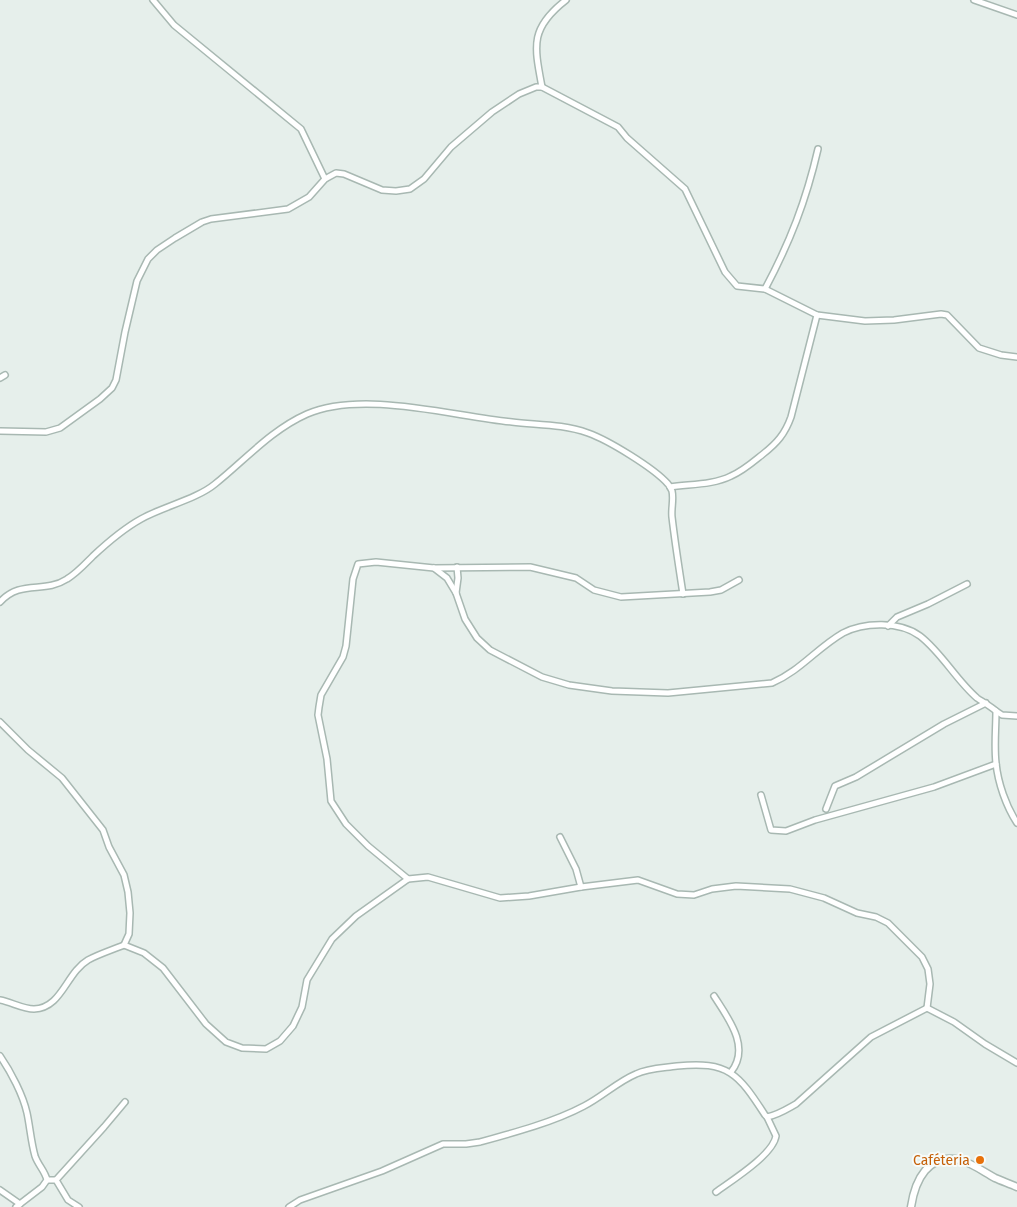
<svg xmlns="http://www.w3.org/2000/svg" width="1017" height="1207" viewBox="0 0 1017 1207" font-family="'Fira Sans',sans-serif">
<rect width="100%" height="100%" fill="#e6efeb"/>
<g fill="none" stroke-linecap="round" stroke-linejoin="round">
<!-- minor casing -->
<g stroke="#a8b8b2" stroke-width="8">
<g id="minor">
<path d="M153,0l21,25 127,104 24,50"/>
<path d="M974,0l43,15"/>
<path d="M542,87c-8,-42 -12,-59 24,-87"/>
<path d="M765,289c25,-47 41,-88 53,-140"/>
<path d="M0,378l5,-3"/>
<path d="M0,431l46,1 14,-4 40,-29 12,-11 4,-8 9,-48 12,-51 11,-22 9,-9 18,-12 27,-16 9,-3 77,-10 21,-12 16,-18 11,-6 8,1 38,16 14,1 14,-2 14,-10 27,-32 41,-35 27,-18 17,-7h6l76,40 9,11 58,51 40,83 12,14 28,3 52,26 48,6 29,-1 47,-6 6,1 32,33 22,7 16,2"/>
<path d="M670,487c20,-3 43,-2 61,-11 12,-5 22,-14 32,-22 14,-11 22,-20 28,-37l26,-102"/>
<path d="M457,567l1,11 -2,15 9,26 12,19 13,12 52,27 27,8 43,6 56,2 104,-10c28,-12 45,-35 71,-50 21,-11 57,-12 77,3 22,17 36,44 57,62 6,4 13,8 19,13 0,17 -2,35 0,52 2,20 10,43 21,60"/>
<path d="M434,568l13,10 9,15"/>
<path d="M0,602c21,-23 44,-8 67,-23 10,-6 18,-15 26,-23 15,-14 30,-27 48,-37 21,-12 56,-20 74,-35 30,-24 56,-54 92,-70 56,-24 145,2 205,8 26,3 51,2 76,11 20,7 66,35 80,51 1,1 3,5 4,7 2,8 -1,18 0,26 3,26 7,51 11,77"/>
<path d="M888,626l9,-9 31,-13 39,-20"/>
<path d="M996,711l6,4 15,1"/>
<path d="M0,722l28,28 34,28 41,52 6,17 15,28 4,17 2,21 -1,21 -5,11"/>
<path d="M761,795l10,35 15,1 29,-11 119,-33 62,-23"/>
<path d="M826,809l9,-23 21,-9 88,-53 42,-21"/>
<path d="M560,837l16,32 5,18"/>
<path d="M408,879l-40,-33 -22,-22 -15,-23 -4,-42 -9,-44 1,-8 2,-12 22,-38 3,-11 7,-67 5,-15 18,-2 58,6 96,-1 46,11 18,12 27,7 89,-5 11,-2 18,-10"/>
<path d="M714,996c14,22 37,51 17,76"/>
<path d="M0,1000c11,2 23,9 34,9 28,-1 32,-36 54,-49 11,-6 24,-10 36,-15l20,8 19,15 43,56 20,18 16,6 24,1 14,-8 13,-15 9,-19 5,-27 25,-41 24,-23 52,-37 20,-2 72,21 29,-2 52,-9 57,-7 39,14 17,1 18,-6 24,-3 54,3 34,9 33,15 19,4 12,6 34,34 6,12 2,15 -3,24"/>
<path d="M927,1008l27,14 31,22 32,19"/>
<path d="M0,1056c11,16 23,39 27,57 3,14 4,29 8,43 3,9 10,15 12,24l-5,7 -26,20"/>
<path d="M47,1180h9l12,20 11,7"/>
<path d="M56,1180l48,-53 21,-25"/>
<path d="M0,1190l20,14"/>
<path d="M716,1192c15,-11 57,-37 60,-56l-9,-19"/>
<path d="M289,1207l11,-7 82,-29 61,-27h23l14,-2c33,-9 74,-20 104,-36 18,-9 33,-24 52,-32 12,-6 27,-6 41,-8 51,-5 61,7 88,49l2,2c11,-2 20,-8 29,-13l75,-67 56,-29"/>
</g>
</g>
<!-- tertiary casing -->
<g stroke="#a8b8b2" stroke-width="9">
<path id="tertiary" d="M911,1207c4,-27 17,-54 49,-47 12,3 24,12 35,18 7,3 15,6 22,9"/>
</g>
<!-- minor -->
<use href="#minor" stroke="#fff" stroke-width="5"/>
<!-- tertiary -->
<use href="#tertiary" stroke="#fff" stroke-width="6"/>
</g>
<!-- markers -->
<circle fill="#e8710a" stroke="#f7fbf9" stroke-width="2" cx="980" cy="1160" r="5"/>
<g text-anchor="middle" stroke-width="4" stroke-linejoin="round" paint-order="stroke">
<!-- food labels -->
<g font-size="14" fill="#c56008" stroke="#f7fbf9" text-anchor="end">
<text x="970" y="1165">Caféteria</text>
</g>
</g>
</svg>
